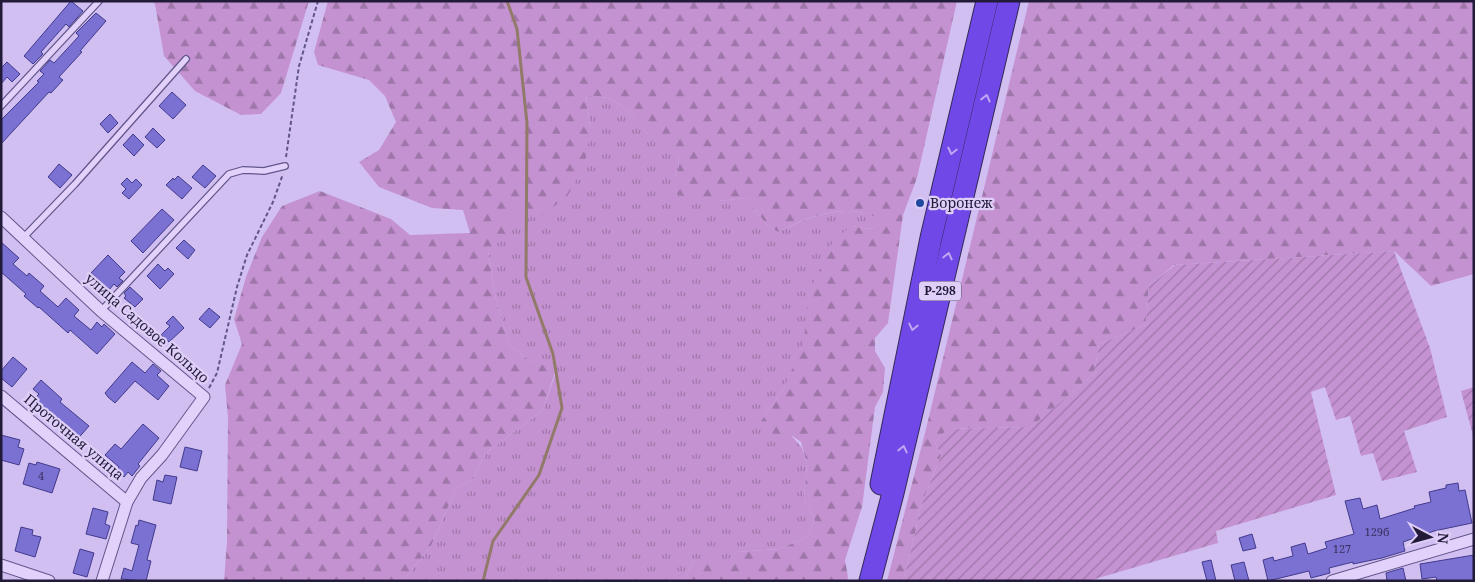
<svg xmlns="http://www.w3.org/2000/svg" width="1475" height="582" viewBox="0 0 1475 582" font-family="'Noto Serif',serif">
<defs>
<pattern id="grass-tufts" width="24" height="20" patternUnits="userSpaceOnUse" patternTransform="scale(1.25)"><rect width="24" height="20" fill="#c492d0"/><path d="M3 7l-1-3M5 7V3M7 7l1-3M15 17l-1-3M17 17v-4M19 17l1-3" fill="none" stroke="#9f76aa"/></pattern>
<pattern id="forest-firs" width="22" height="20" patternUnits="userSpaceOnUse" patternTransform="scale(1.25)"><rect width="22" height="20" fill="#c492d0"/><path d="M5 1l3.5 6h-7zM16 11l3.5 6h-7z" fill="#9f76aa"/></pattern>
<pattern id="garden-furrows" width="10" height="10" patternUnits="userSpaceOnUse" patternTransform="scale(1.25)"><rect width="10" height="10" fill="#c492d0"/><path d="M-1 1l2-2M0 10L10 0M9 11l2-2" fill="none" stroke="#9f76aa"/></pattern>
</defs>
<rect width="100%" height="100%" fill="#d2bff1"/>
<!-- grass -->
<path fill="url(#grass-tufts)" d="M586,95l23,3 17,11 29,33 23,12 1,13 -5,12 45,22 27,-3 21,27 11,7c34,-17 73,-32 107,-10l-16,7 -17,-3 -45,120 -23,42 -25,36 32,11 11,13 5,16 -3,34 11,23 -9,17 -27,11 -42,3 -19,16 -25,-7 -9,20h-281l28,-35 25,-57 17,-10 13,-26 57,-43 13,-38 -24,-10 -22,-16 -14,-46 -8,-50 19,-38 83,-85z"/>
<!-- forest -->
<g fill="url(#forest-firs)">
<path d="M152,1h157l-28,92 -20,21 -20,1 -46,-24 -31,-35 -9,-52z"/>
<path d="M328,1h629l-40,177 -14,37 -15,108 -13,15v13l10,17 -2,24 -8,15 -13,100 -17,53 3,17 -1,4h-163l9,-20 25,6 19,-15 42,-3 27,-11 9,-17 -11,-23 3,-34 -6,-22 -10,-7 -24,7 -8,-18 25,-36 20,-47 4,-47 26,-55 18,-13 17,3 15,-7c-33,-22 -73,-7 -106,10l-11,-7 -21,-27 -27,3 -41,-6 -4,-16 5,-12 -1,-13 -19,-7 -33,-38 -17,-11 -23,-3 4,32 -5,37 -18,33 -29,21 -31,-6 -1,24 -18,14 8,50 14,46 22,16 24,7 -13,41 -57,43 -13,26 -17,10 -25,57 -28,35h-179l3,-39 1,-125 -3,-32 17,-41 -8,-25 12,-42 16,-40 20,-31 38,-15 71,28 19,16 60,-2 -7,-23 -31,-2 -53,-21 -20,-25 20,-12 17,-28 -11,-26 -16,-16 -51,-15 -4,-13z"/>
<path d="M1029,1h445v273l-43,12 -37,-35 -220,14 -25,21 -3,39 -47,19 -5,30 -63,53 -84,2 -12,14 6,12 -22,56 -3,19 -13,51h-16l39,-152z"/>
</g>
<!-- garden -->
<g fill="url(#garden-furrows)">
<path d="M1394,251l36,97 17,69 -43,14 13,41 -35,9 -9,-28 -12,3 -11,-40 -14,4 -11,-33 -14,5 25,103 -120,36 2,12 -130,38h-185l13,-51 3,-19 22,-56 -6,-12 12,-14 84,-2 63,-53 5,-30 47,-19 3,-39 26,-21z"/>
<path d="M1474,387v52l-13,-48z"/>
</g>
<g fill="none" stroke-linecap="round" stroke-linejoin="round">
<!-- stream -->
<path stroke="#917a69" stroke-width="3" d="M483,581l10,-40 46,-66 23,-67 -9,-54 -27,-77 1,-154 -10,-94 -10,-28"/>
</g>
<!-- building -->
<g fill="#7b71d2" stroke="#413a8c">
<path d="M71,1l12,10 -14,16 -3,-3 -25,28 2,2 -10,10 -9,-8z"/>
<path d="M96,13l10,8 -26,30 2,1 -23,25 4,3 -12,13 -2,-1 -48,52v-24l38,-38 -2,-1 7,-7 -4,-3 10,-11 4,3 25,-27 -3,-3z"/>
<path d="M7,62l13,12 -8,8 -5,-5 -6,7v-16z"/>
<path d="M172,92l14,13 -13,14 -14,-13z"/>
<path d="M110,114l8,9 -10,10 -8,-9z"/>
<path d="M153,128l12,12 -8,8 -12,-11z"/>
<path d="M133,134l11,11 -10,11 -11,-11z"/>
<path d="M59,164l13,11 -12,13 -12,-11z"/>
<path d="M203,165l13,11 -11,12 -13,-11z"/>
<path d="M178,176l14,12 -10,11 -16,-14 7,-7 1,2z"/>
<path d="M127,178l5,5 4,-4 6,6 -13,14 -7,-6 4,-4 -5,-5z"/>
<path d="M162,209l12,11 -31,33 -12,-12z"/>
<path d="M184,240l11,10 -7,9 -12,-11z"/>
<path d="M1,242l18,16 -6,6 14,12 2,-3 15,13 -4,5 18,16 8,-9 13,12 -5,6 12,10 5,4 6,-8 5,5 2,-3 11,10 -18,20 -27,-24 -2,3 -29,-26 -1,1 -14,-12 2,-2 -25,-22z"/>
<path d="M108,255l17,17 -6,6 4,3 -6,6 -3,-3 -5,6 -18,-17z"/>
<path d="M158,264l7,7 3,-3 6,6 -14,15 -13,-13z"/>
<path d="M130,287l13,12 -8,8 -11,-9 2,-2 -2,-3z"/>
<path d="M209,308l11,9 -10,11 -11,-9z"/>
<path d="M173,316l11,12 -15,14 -8,-7 9,-9 -4,-3z"/>
<path d="M13,357l14,12 -15,18 -11,-9v-7z"/>
<path d="M132,362l13,11 8,-9 8,7 -4,4 12,11 -11,14 -23,-19 -20,22 -7,-6 -3,-4z"/>
<path d="M41,380l21,19 -2,3 29,24 -14,16 -17,-15 2,-2 -16,-14 -3,5 -12,-11 10,-11 -6,-5z"/>
<path d="M143,424l16,14 -21,26 2,2 -8,10 -4,-4 -4,5 -8,-7 3,-3 -14,-12 10,-11 6,5z"/>
<path d="M1,435l19,5 -2,7 6,2 -5,16 -18,-5z"/>
<path d="M185,447l17,4 -5,20 -17,-4z"/>
<path d="M37,462l23,7 -8,24 -29,-9 6,-21 7,2z"/>
<path d="M165,475l12,2 -6,27 -18,-4 4,-20 6,2z"/>
<path d="M1458,483l1,8 6,-1 7,33 -38,8 -31,11 2,9 -23,7 -29,6v-2l-24,6 1,5 -19,5 -2,-7 -41,10 -5,-21 10,-3 1,4 19,-5 -2,-9 14,-4 3,11 19,-6 -2,-6 29,-8 -9,-33 15,-3 3,11 14,-4 3,14 35,-11 -1,-2 17,-4 -2,-10 17,-4v-3z"/>
<path d="M93,508l15,4 -3,12 5,2 -4,13 -20,-5z"/>
<path d="M139,520l17,5 -9,35 4,1 -5,20 -25,-2 3,-11 8,3 7,-26 -8,-2 5,-18 2,1z"/>
<path d="M21,527l12,3 -1,5 9,2 -6,20 -20,-6z"/>
<path d="M1252,534l4,14 -13,3 -4,-13z"/>
<path d="M80,549l14,4 -7,24 -14,-4z"/>
<path d="M1474,555v26h-37l-1,-4 -14,2 -2,-15z"/>
<path d="M1211,560l5,21h-9l-5,-19z"/>
<path d="M1244,562l5,19h-14l-4,-16z"/>
<path d="M1403,568l3,13h-19l-1,-8z"/>
</g>
<g fill="none" stroke-linecap="round" stroke-linejoin="round">
<!-- lane casing -->
<g stroke="#61568b" stroke-width="8">
<g id="lane">
<path d="M1,106l98,-105"/>
<path d="M23,238l52,-54 111,-125"/>
<path d="M101,311l128,-137 14,-4 21,1 21,-5"/>
</g>
</g>
<!-- street casing -->
<g stroke="#61568b" stroke-width="13">
<g id="street">
<path d="M1,217l100,94 103,86 -42,58 -21,23 -14,24 -25,79"/>
<path d="M1,396l126,106"/>
<path d="M1,565l48,16"/>
<path d="M1332,581l142,-42"/>
</g>
</g>
<!-- highway casing -->
<g stroke="#322b58" stroke-width="23">
<g id="highway">
<path d="M881,484l50,-246 56,-237"/>
<path d="M870,581l23,-88 116,-492"/>
</g>
</g>
<!-- path -->
<g stroke="#61568b" stroke-width="2" stroke-dasharray="4 2.5" stroke-linecap="butt">
<path d="M286,157l13,-91 19,-65"/>
<path d="M209,388l8,-15 20,-86 10,-32 26,-53 10,-28"/>
</g>
<!-- lane -->
<use href="#lane" stroke="#e2d2fb" stroke-width="5.5"/>
<!-- street -->
<use href="#street" stroke="#e2d2fb" stroke-width="11"/>
<!-- highway -->
<use href="#highway" stroke="#7048e8" stroke-width="21"/>
</g>
<!-- one-way arrows -->
<defs><path id="oneway-chevron" d="M-2-3.5L2.5 0L-2 3.5" fill="none" stroke-width="1.6" stroke-linecap="round" stroke-linejoin="round" transform="scale(1.25)"/></defs>
<g stroke="#bea6f3">
<use href="#oneway-chevron" transform="translate(986 98) rotate(-76)"/>
<use href="#oneway-chevron" transform="translate(952 151) rotate(103)"/>
<use href="#oneway-chevron" transform="translate(948 256) rotate(-77)"/>
<use href="#oneway-chevron" transform="translate(913 327) rotate(102)"/>
<use href="#oneway-chevron" transform="translate(903 449) rotate(-77)"/>
</g>
<!-- markers -->
<circle fill="#21499f" stroke="#dfcff8" stroke-width="2" cx="920" cy="203" r="5"/>
<g text-anchor="middle" stroke-width="4.5" stroke-linejoin="round" paint-order="stroke">
<!-- number labels -->
<g font-size="11" fill="#38305f">
<text x="41" y="480">4</text>
<text x="1377" y="536">129б</text>
<text x="1342" y="553">127</text>
</g>
<!-- shield labels -->
<rect fill="#dfcff8" stroke="#5a5172" stroke-width="1" x="919" y="281.5" width="42" height="19" rx="4"/>
<g font-size="12" font-weight="bold" fill="#211b39">
<text x="940" y="295">Р-298</text>
</g>
<!-- poi labels -->
<g font-size="14" fill="#211b39" stroke="#dfcff8" text-anchor="start">
<text x="930" y="208">Воронеж</text>
</g>
<!-- street labels -->
<g font-size="14" fill="#211b39" stroke="#dfcff8">
<text transform="translate(147 328) rotate(41)" y="5">улица Садовое Кольцо</text>
<text transform="translate(74 437) rotate(40)" y="5">Проточная улица</text>
</g>
</g>
<!-- border -->
<rect width="1475" height="582" fill="none" stroke="#211b39" stroke-width="5"/>
<!-- north arrow -->
<g transform="translate(1430 537) rotate(96)" stroke="#dfcff8" stroke-width="4" paint-order="stroke">
<path d="M0-4L9 19L0 12L-9 19Z" fill="#211b39"/>
<text y="-8" font-size="14" font-weight="bold" text-anchor="middle" fill="#211b39">N</text>
</g>
</svg>
